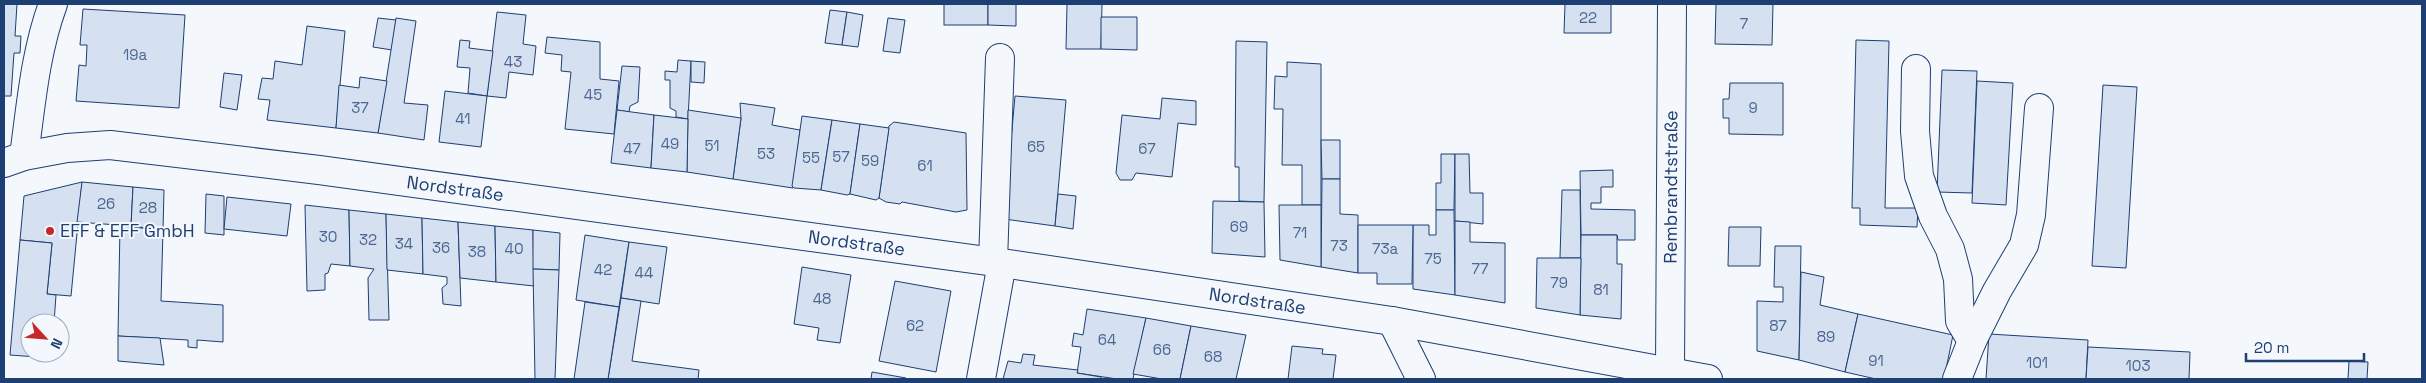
<svg xmlns="http://www.w3.org/2000/svg" width="2426" height="383" viewBox="0 0 2426 383" font-family="'Space Grotesk',sans-serif">
<rect width="100%" height="100%" fill="#f4f7fb"/>
<!-- building -->
<g fill="#d5e0f0" stroke="#1d3f73">
<path d="M4,4h13l-2,32h6l-1,17h-6l-3,43h-7z"/>
<rect x="944" y="4" width="44" height="21"/>
<path d="M988,4h28v22l-28,-1z"/>
<path d="M1067,4h35l-1,45h-35z"/>
<path d="M1565,4h46v29h-47z"/>
<path d="M1716,4h57l-1,41 -57,-1z"/>
<path d="M83,9l102,6 -6,93 -103,-7 3,-36 7,1 1,-21h-7z"/>
<path d="M830,10l17,2 -5,33 -17,-2z"/>
<path d="M497,12l29,3 -3,29 13,2 -3,29 -24,-3 -3,26 -19,-2z"/>
<path d="M847,12l16,3 -5,32 -16,-2z"/>
<path d="M1101,17h36v33l-36,-1z"/>
<path d="M378,18l18,2 -4,30 -19,-3z"/>
<path d="M396,18l20,3 -12,82 24,2 -4,35 -46,-7z"/>
<path d="M888,18l17,2 -5,33 -17,-2z"/>
<path d="M307,26l38,5 -9,97 -69,-8 3,-20 -12,-1 4,-21 11,1 2,-18 27,4z"/>
<path d="M547,37l53,5v37l19,2 -5,53 -49,-5 6,-57 -10,-1 1,-16 -17,-2z"/>
<path d="M460,40l10,1 -1,7 24,3 -6,45 -19,-3 2,-25 -13,-1z"/>
<path d="M1856,40l33,1 -4,167h33l-1,19 -57,-2v-17h-8z"/>
<path d="M1236,41l31,1 -3,160 -25,-1v-34h-4z"/>
<path d="M678,60l13,1 -3,58 -12,-2v-6l-6,-3v-28h-5v-9l12,1z"/>
<path d="M691,61l14,1 -1,21 -13,-1z"/>
<path d="M1287,62l34,2v141h-19v-40h-20l1,-56h-9l1,-33 12,1z"/>
<path d="M622,66l18,1 -2,35 -8,4 -1,6 -12,-2z"/>
<path d="M1942,70l35,1 -5,122 -35,-1z"/>
<path d="M224,73l18,2 -5,35 -17,-3z"/>
<path d="M360,77l27,4 -9,52 -42,-5 3,-43 20,3z"/>
<path d="M1977,81l36,2 -7,122 -34,-2z"/>
<path d="M1730,83h53v52l-54,-1v-16h-6v-19h6z"/>
<path d="M2103,85l34,2 -11,181 -34,-2z"/>
<path d="M445,91l42,5 -6,51 -42,-5z"/>
<path d="M1015,96l51,4 -11,126 -51,-7z"/>
<path d="M1162,98l34,3v24l-18,-2 -6,54 -36,-4 -4,7h-12l-4,-7 6,-58 38,4z"/>
<path d="M740,103l35,5 -3,17 28,5 -7,58 -60,-9 8,-61z"/>
<path d="M617,110l37,5 -3,53 -40,-5z"/>
<path d="M688,110l53,8 -8,61 -46,-7z"/>
<path d="M654,115l34,4 -1,53 -36,-4z"/>
<path d="M802,116l30,4 -11,70 -27,-2 -2,-2z"/>
<path d="M832,120l28,4 -10,70 -3,1 -26,-5z"/>
<path d="M894,122l72,11 1,77 -11,2 -54,-10 -2,2 -14,-2 -7,-4 10,-72z"/>
<path d="M860,124l29,4 -10,70 -3,2 -26,-6z"/>
<path d="M1321,140h19v39h-18z"/>
<path d="M1441,154h14l-1,56h-18v-27h5z"/>
<path d="M1455,154h14l1,39h13v31l-28,-3z"/>
<path d="M1613,170v17h-12v16h-10v6l44,1v30h-17l-1,-5h-36l-1,-64z"/>
<path d="M1322,179h18v35l18,1v58l-37,-6z"/>
<path d="M82,182l-11,114 -24,-2 5,-51 -32,-3 4,-44z"/>
<path d="M82,182l51,5 -2,39 -54,-4z"/>
<path d="M133,187l31,3 -1,40 -32,-4z"/>
<path d="M1562,190h18l1,68h-21z"/>
<path d="M206,194l18,2v39l-19,-2z"/>
<path d="M1058,194l18,2 -3,33 -18,-3z"/>
<path d="M227,197l64,7 -4,32 -63,-7z"/>
<path d="M1213,201l51,1 1,55 -53,-4z"/>
<path d="M305,205l44,5 1,56 -19,-2 -3,9 -3,1v16l-18,1z"/>
<path d="M1279,205h42v62l-41,-7z"/>
<path d="M349,210l37,4 3,106h-20l-1,-42 6,-9 -24,-3z"/>
<path d="M1436,210h18l1,85 -42,-6v-64h16v10h7z"/>
<path d="M386,214l36,4 1,56 -36,-4z"/>
<path d="M422,218l36,4 3,84 -18,-2 -1,-16 5,-4v-7l-24,-3z"/>
<path d="M1455,221l15,1v20l35,1v60l-50,-8z"/>
<path d="M458,222l37,4 1,56 -36,-4z"/>
<path d="M1358,225h55l-1,59h-35v-11h-19z"/>
<path d="M120,226l43,4 -2,71 62,4v37l-26,-2v8l-9,-1v-7l-70,-4z"/>
<path d="M495,226l38,4 1,56 -38,-4z"/>
<path d="M1729,227h32l-1,39h-32z"/>
<path d="M533,230l27,3 -1,37 -26,-1z"/>
<path d="M585,235l44,7 -10,65 -43,-7z"/>
<path d="M1581,235h36v29h5l-1,55 -41,-4z"/>
<path d="M20,240l32,3 -5,51 9,1 -2,28h-24v30h21v5l-41,-3z"/>
<path d="M629,242l38,5 -8,57 -38,-6z"/>
<path d="M1775,246h26l-2,114 -42,-9v-50l26,1v-15h-9z"/>
<path d="M1537,258h44l-1,57 -44,-7z"/>
<path d="M802,267l49,8 -11,68 -23,-3 2,-12 -25,-4z"/>
<path d="M533,269l26,1 -4,109h-20z"/>
<path d="M1801,272l23,5 -4,28 38,9 -13,58 -46,-12z"/>
<path d="M895,281l56,10 -15,81 -57,-11z"/>
<path d="M621,298l20,3 -9,60 67,9 -1,9h-90z"/>
<path d="M585,302l34,5 -11,72h-34z"/>
<path d="M1087,309l59,9 -13,61h-16l-40,-6 4,-26 -9,-1 2,-13 9,2z"/>
<path d="M1858,314l95,21 -9,44h-68l-31,-7z"/>
<path d="M1146,318l45,8 -11,53h-18l-29,-5z"/>
<path d="M1191,326l55,9 -10,44h-56z"/>
<path d="M1989,334l99,6 -2,39h-100z"/>
<path d="M118,336l42,2 4,27 -46,-4z"/>
<path d="M1292,346l31,3 -1,5 14,1 -3,24h-45z"/>
<path d="M2088,347l102,5 -1,27h-103z"/>
<path d="M1023,354l12,1 -2,10 45,5 -1,3 24,4v2h-98l5,-18 13,2z"/>
<path d="M2349,361l19,1 -1,17h-19z"/>
<path d="M872,372l34,6v1h-35z"/>
</g>
<g fill="none" stroke-linecap="round" stroke-linejoin="round">
<!-- minor casing -->
<g stroke="#1d3f73" stroke-width="30">
<g id="minor">
<path d="M1916,69l-1,62 4,45 14,40 17,33 8,30 2,42 12,20"/>
<path d="M24,156c7,-51 11,-103 29,-152"/>
<path id="s1" d="M4,163l20,-7 43,-8 43,-3 209,25 683,93 390,58 316,58"/>
<path d="M993,262l7,-204"/>
<path d="M1392,321l29,58"/>
<path id="s2" d="M1670,371l2,-367"/>
<path d="M981,379l21,-116"/>
<path d="M1957,379l15,-38 25,-50 27,-46 7,-30 8,-107"/>
</g>
</g>
<!-- minor -->
<use href="#minor" stroke="#f4f7fb" stroke-width="28"/>
</g>
<!-- markers -->
<circle fill="#c62828" stroke="#f4f7fb" stroke-width="2" cx="50" cy="231" r="5"/>
<g text-anchor="middle" stroke-width="4" stroke-linejoin="round" paint-order="stroke">
<!-- number labels -->
<g font-size="15" fill="#4b6792">
<text x="1588" y="23">22</text>
<text x="1744" y="29">7</text>
<text x="135" y="60">19a</text>
<text x="513" y="67">43</text>
<text x="593" y="100">45</text>
<text x="360" y="113">37</text>
<text x="1753" y="113">9</text>
<text x="463" y="124">41</text>
<text x="670" y="149">49</text>
<text x="712" y="151">51</text>
<text x="1036" y="152">65</text>
<text x="632" y="154">47</text>
<text x="1147" y="154">67</text>
<text x="766" y="159">53</text>
<text x="841" y="162">57</text>
<text x="811" y="163">55</text>
<text x="870" y="166">59</text>
<text x="925" y="171">61</text>
<text x="106" y="209">26</text>
<text x="148" y="213">28</text>
<text x="1239" y="232">69</text>
<text x="1300" y="238">71</text>
<text x="328" y="242">30</text>
<text x="368" y="245">32</text>
<text x="404" y="249">34</text>
<text x="1339" y="251">73</text>
<text x="441" y="253">36</text>
<text x="514" y="254">40</text>
<text x="1385" y="254">73a</text>
<text x="477" y="257">38</text>
<text x="1433" y="264">75</text>
<text x="1480" y="274">77</text>
<text x="603" y="275">42</text>
<text x="644" y="278">44</text>
<text x="1559" y="288">79</text>
<text x="1601" y="295">81</text>
<text x="822" y="304">48</text>
<text x="915" y="331">62</text>
<text x="1778" y="331">87</text>
<text x="1826" y="342">89</text>
<text x="1107" y="345">64</text>
<text x="1162" y="355">66</text>
<text x="1213" y="362">68</text>
<text x="1876" y="366">91</text>
<text x="2037" y="368">101</text>
<text x="2138" y="371">103</text>
</g>
<!-- street labels -->
<g font-size="18" fill="#1d3f73" stroke="#f4f7fb">
<text dy="6" stroke="none"><textPath href="#s2" startOffset="184">Rembrandtstraße</textPath></text>
<text dy="6" stroke="none"><textPath href="#s1" startOffset="456">Nordstraße</textPath></text>
<text dy="6" stroke="none"><textPath href="#s1" startOffset="861">Nordstraße</textPath></text>
<text dy="6" stroke="none"><textPath href="#s1" startOffset="1266">Nordstraße</textPath></text>
</g>
<!-- poi labels -->
<g font-size="18" fill="#1d3f73" stroke="#f4f7fb" text-anchor="start">
<text x="60" y="237">EFF &amp; EFF GmbH</text>
</g>
</g>
<!-- border -->
<rect width="2426" height="383" fill="none" stroke="#1d3f73" stroke-width="10"/>
<!-- north arrow -->
<g transform="translate(45 338) rotate(116)"><circle r="24" fill="#f4f7fb" stroke="#9eadc5"/>
<path d="M0-4L9 19L0 12L-9 19Z" fill="#c62828"/>
<text y="-8" font-size="14" font-weight="bold" text-anchor="middle" fill="#1d3f73">N</text>
</g>
<!-- scale -->
<path d="M2246 353v8h118v-8" fill="none" stroke="#1d3f73" stroke-width="2.5"/>
<text x="2254" y="353" font-size="15" fill="#1d3f73" stroke="#f4f7fb" stroke-width="4" paint-order="stroke">20 m</text>
</svg>
